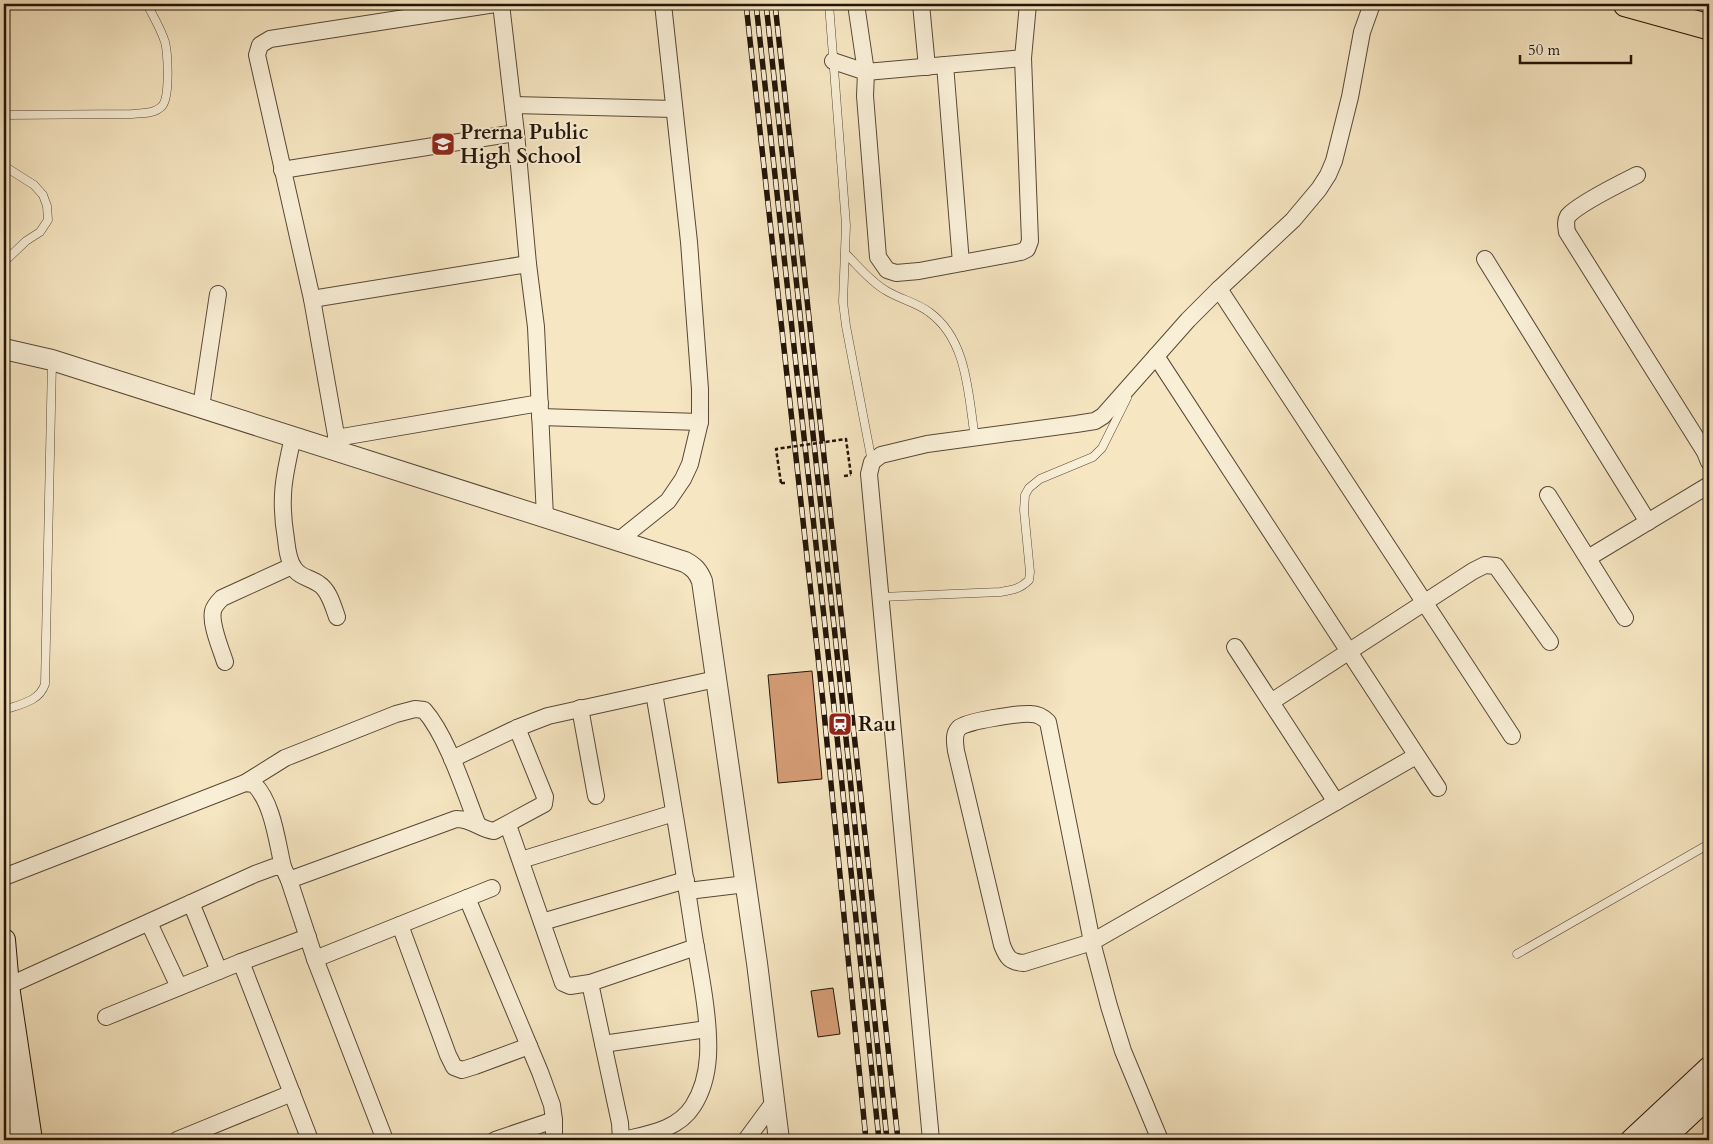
<svg xmlns="http://www.w3.org/2000/svg" width="1713" height="1144" viewBox="0 0 1713 1144" font-family="Cardo,serif">
<rect width="100%" height="100%" fill="#f6e6c2"/>
<filter id="stains"><feTurbulence type="fractalNoise" baseFrequency=".004" numOctaves="4"/><feColorMatrix values="0 0 0 0 .2 0 0 0 0 .09 0 0 0 0 .02 0 0 0 .5 -.17"/></filter>
<radialGradient id="worn" r=".72"><stop offset=".6" stop-color="#630" stop-opacity="0"/><stop offset="1" stop-color="#630" stop-opacity=".3"/></radialGradient>
<!-- building -->
<g fill="#d59d76" stroke="#231408">
<path d="M812,671l10,108 -44,4 -10,-108z"/>
<path d="M833,988l7,46 -22,3 -7,-46z"/>
</g>
<g fill="none" stroke-linecap="round" stroke-linejoin="round">
<!-- service casing -->
<g stroke="#584836" stroke-width="9">
<g id="service">
<path d="M829,4l17,221 -3,77 3,24 26,136"/>
<path d="M4,115l128,-1c9,-1 23,0 30,-8 8,-8 6,-52 3,-64 -4,-13 -12,-26 -18,-38"/>
<path d="M4,166l30,19 9,10 4,11 1,14 -8,12 -14,9 -22,21"/>
<path d="M846,254c12,12 24,27 39,36 14,9 31,12 44,22 39,28 39,83 46,126"/>
<path d="M881,597l119,-5c13,-2 20,-3 29,-12l1,-8 -6,-62 1,-15 4,-7 11,-9 53,-22 9,-9 25,-50"/>
<path d="M4,710c16,-6 35,-8 41,-26l7,-322"/>
<path d="M1517,954l192,-110"/>
</g>
</g>
<!-- minor casing -->
<g stroke="#584836" stroke-width="18">
<g id="minor">
<path d="M501,4l15,129 12,131 8,63 9,190"/>
<path d="M856,4l10,68 157,-14"/>
<path d="M921,4l6,63"/>
<path d="M833,61l33,11 -1,24 13,161 9,13 9,3 23,-2 102,-19 6,-3 3,-8 -7,-183 5,-54"/>
<path d="M945,65l16,198"/>
<path d="M513,105l161,4"/>
<path d="M282,170l234,-37"/>
<path d="M1637,175c-16,8 -59,29 -69,41 -3,5 -2,10 -1,16l138,220 4,10"/>
<path d="M1485,259l163,263"/>
<path d="M1219,289l293,447"/>
<path d="M312,299l216,-35"/>
<path d="M1156,356l282,432"/>
<path d="M201,407l17,-113"/>
<path d="M540,417l160,5"/>
<path d="M293,437c-9,39 -14,61 -7,102 1,9 2,21 8,29 5,9 17,10 25,16 10,6 14,22 18,33"/>
<path d="M336,438l204,-35"/>
<path d="M339,452l-27,-153 -55,-244 3,-10 10,-6 225,-35"/>
<path d="M1548,495l77,123"/>
<path d="M618,541l50,-40 15,-22 7,-15 10,-42v-33l-11,-147 -26,-238"/>
<path d="M1588,558l121,-73"/>
<path d="M1235,647l101,155"/>
<path d="M225,662c-4,-13 -15,-38 -12,-51 1,-5 5,-9 9,-13l70,-32"/>
<path d="M1271,702l202,-131 12,-6 11,1 54,76"/>
<path d="M580,708l16,88"/>
<path d="M452,759l65,-31 31,-12 168,-37"/>
<path d="M245,783l40,-25 111,-44 19,-5 9,1c23,26 40,80 53,113"/>
<path d="M508,825l55,158 7,3 20,-3 106,-36"/>
<path d="M521,860l153,-47"/>
<path d="M4,877l241,-94 9,1c19,19 23,58 29,83"/>
<path d="M289,880l167,-61c17,0 23,10 38,12l50,-27 1,-7 -28,-69"/>
<path d="M688,891l58,-7"/>
<path d="M467,898l73,174 12,33 2,15v20"/>
<path d="M191,903l28,68"/>
<path d="M542,922l144,-42"/>
<path d="M149,923l30,64"/>
<path d="M400,925l48,130 6,12 8,3 13,-4 54,-20"/>
<path d="M315,959l177,-71"/>
<path d="M241,962l69,178"/>
<path d="M590,983l30,140 1,17"/>
<path d="M8,986l247,-112 19,-7h9l6,13 26,79 70,181"/>
<path d="M106,1017l135,-55 67,-25"/>
<path d="M603,1044l104,-15"/>
<path d="M177,1140l115,-47"/>
<path d="M495,1140l59,-20"/>
<path d="M623,1140c25,-6 55,-10 70,-34 9,-14 14,-33 15,-50 2,-36 -8,-84 -14,-120 -12,-81 -26,-162 -40,-243"/>
<path d="M746,1140l28,-38"/>
<path d="M931,1140l-62,-666 3,-12 9,-7 46,-11 149,-20 19,-3 8,-5 85,-96 31,-31 74,-69 26,-31 9,-14 6,-14 16,-64 12,-65 10,-28"/>
<path d="M1160,1140l-37,-89 -14,-45 -17,-64 -44,-220c-5,-5 -10,-8 -17,-8 -11,-1 -65,7 -72,14 -6,6 -4,15 -3,23l46,194c5,13 8,17 22,18l68,-21 324,-186"/>
</g>
</g>
<!-- tertiary casing -->
<g stroke="#584836" stroke-width="22">
<path id="tertiary" d="M4,349l48,11 633,202c9,5 13,9 17,19l55,382 22,177"/>
</g>
<!-- secondary casing -->
<g stroke="#231408" stroke-width="24">
<g id="secondary">
<path d="M4,940l4,46 23,154"/>
<path d="M4,1072l9,68"/>
<path d="M1632,1140l77,-72"/>
<path d="M1662,1140l47,-44"/>
</g>
</g>
<!-- primary casing -->
<g stroke="#231408" stroke-width="27">
<path id="primary" d="M1626,4l83,23"/>
</g>
<!-- path -->
<g stroke="#231408" stroke-width="2.5" stroke-dasharray="4 2.5" stroke-linecap="butt">
<path d="M844,476l7,-1"/>
<path d="M781,483h5"/>
</g>
<!-- service -->
<use href="#service" stroke="#f9efd7" stroke-width="8"/>
<!-- minor -->
<use href="#minor" stroke="#f9efd7" stroke-width="16"/>
<!-- tertiary -->
<use href="#tertiary" stroke="#f9efd7" stroke-width="20"/>
<!-- secondary -->
<use href="#secondary" stroke="#f9efd7" stroke-width="22"/>
<!-- primary -->
<use href="#primary" stroke="#f6e6c2" stroke-width="25"/>
<!-- rail casing -->
<g stroke="#231408" stroke-width="5.5">
<g id="rail">
<path d="M746,4l77,698 43,438"/>
<path d="M756,4l77,694 46,442"/>
<path d="M766,4l76,695 45,441"/>
<path d="M775,4l123,1136"/>
</g>
</g>
<!-- rail -->
<use href="#rail" stroke="#f9efd7" stroke-width="4" stroke-dasharray="11" stroke-linecap="butt"/>
<!-- path-bridge -->
<path stroke="#231408" stroke-width="2.5" stroke-dasharray="4 2.5" stroke-linecap="butt" d="M781,483l-5,-34 70,-10 5,36"/>
</g>
<!-- icons -->
<defs>
<g id="school-square" transform="scale(1.25)"><rect x="-9" y="-9" width="18" height="18" rx="4" fill="#8f2418" stroke="#f9efd7"/><path d="M0-5L7-2L0 1L-7-2ZM-4 1L0 2.5L4 1V4Q0 6-4 4Z" fill="#fff"/></g>
<g id="station-square" transform="scale(1.25)"><rect x="-9" y="-9" width="18" height="18" rx="4" fill="#8f2418" stroke="#f9efd7"/><path d="M-3-6H3Q5-6 5-4V2Q5 4 3 4L4.5 6H3L1.5 4h-3L-3 6H-4.5L-3 4Q-5 4-5 2V-4Q-5-6-3-6ZM-3.5-4v3h7v-3ZM-3.5 1v1.5H-2V1ZM2 1v1.5H3.5V1Z" fill="#fff"/></g>
</defs>
<g fill-rule="evenodd">
<use href="#school-square" x="443" y="144"/>
<use href="#station-square" x="840" y="724"/>
</g>
<g text-anchor="middle" stroke-width="4" stroke-linejoin="round" paint-order="stroke">
<!-- poi labels -->
<g font-size="21" font-weight="bold" fill="#231408" stroke="#f9efd7" text-anchor="start">
<text x="460" y="139">Prerna Public<tspan x="460" dy="24">High School</tspan></text>
<text x="858" y="731">Rau</text>
</g>
</g>
<!-- margin -->
<rect width="1713" height="1144" fill="none" stroke="#f6e6c2" stroke-width="20"/>
<rect x="5" y="5" width="1703" height="1134" fill="none" stroke="#231408" stroke-width="2.5"/>
<rect x="10" y="10" width="1693" height="1124" fill="none" stroke="#231408"/>
<!-- scale -->
<path d="M1520 55v8h111v-8" fill="none" stroke="#231408" stroke-width="2.5"/>
<text x="1528" y="55" font-size="15" fill="#231408" stroke="#f9efd7" stroke-width="4" paint-order="stroke">50 m</text>
<rect width="100%" height="100%" filter="url(#stains)"/>
<rect width="100%" height="100%" fill="url(#worn)"/>
</svg>
